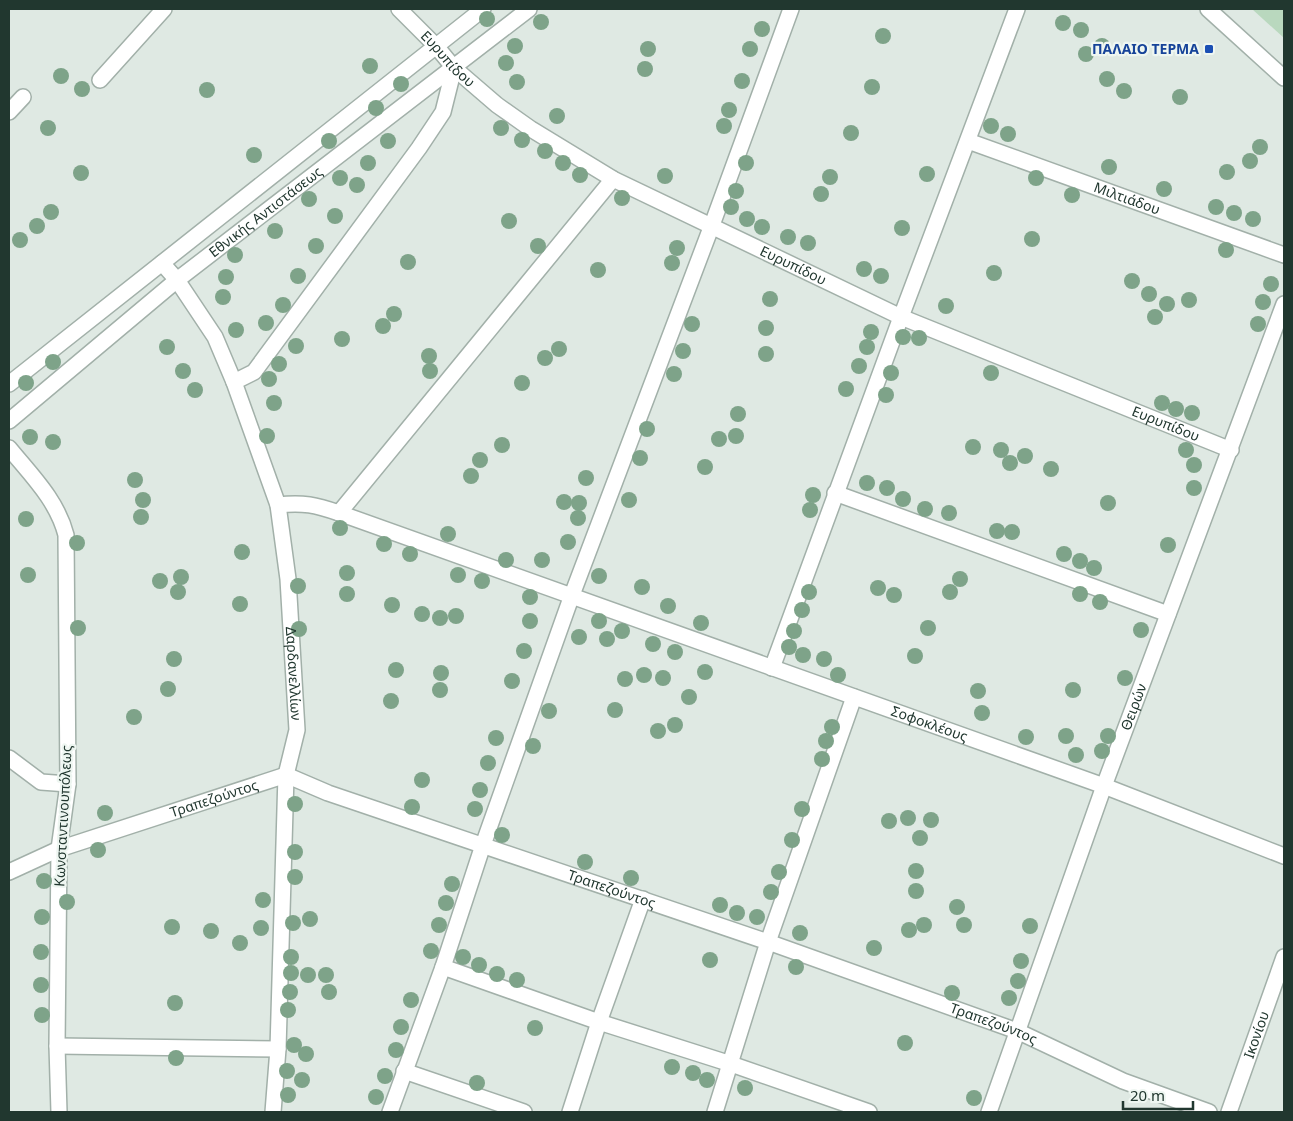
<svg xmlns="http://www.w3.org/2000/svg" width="1293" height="1121" viewBox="0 0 1293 1121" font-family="'Noto Sans',sans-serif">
<rect width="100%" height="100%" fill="#dfe9e3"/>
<!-- green -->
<path fill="#b9d8be" d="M1252,9h32v29z"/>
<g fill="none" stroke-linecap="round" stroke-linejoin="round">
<!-- minor casing -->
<g stroke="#a2b0a9" stroke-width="18">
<g id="minor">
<path id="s1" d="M399,9l37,37 18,22 43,37 34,24 82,50 288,138 330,133"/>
<path d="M100,80l64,-71"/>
<path d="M9,112l14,-15"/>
<path id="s2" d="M968,141l316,114"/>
<path d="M234,382l20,-10 165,-224 24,-36 11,-44"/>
<path d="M9,448c22,27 48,52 57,87l2,249 -9,65 -2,197 2,66"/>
<path d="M835,493l333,121"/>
<path id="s3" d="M278,505c25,-3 38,0 61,8l765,273 180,70"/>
<path d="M339,513l274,-334"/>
<path d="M772,668l129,-351 116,-308"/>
<path d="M9,758l32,24 27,2"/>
<path id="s4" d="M9,872l50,-23 227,-74 42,18 440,149 249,89 106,50 86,31"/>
<path d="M443,967l156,55 132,42 138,48"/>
<path d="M57,1046l221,3"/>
<path d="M404,1071l120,41"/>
<path d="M390,1112l53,-145 40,-122 89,-250 140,-370 79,-216"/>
<path d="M570,1112l29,-90 44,-123"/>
<path d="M715,1112l53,-170 86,-245"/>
<path id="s5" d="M1229,1112l55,-155"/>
</g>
</g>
<!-- tertiary casing -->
<g stroke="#a2b0a9" stroke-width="18">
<g id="tertiary">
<path d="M1208,9l76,69"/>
<path id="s6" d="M162,263l15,17 38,57 19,45 44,123 10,74 9,151 -11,45 -8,274 -5,63"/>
<path d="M9,384l474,-375"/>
<path id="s7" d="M9,421l168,-141 352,-271"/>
<path id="s8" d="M989,1112l115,-326 180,-482"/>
</g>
</g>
<!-- minor -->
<use href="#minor" stroke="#fff" stroke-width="15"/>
<!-- tertiary -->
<use href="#tertiary" stroke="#fff" stroke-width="15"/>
</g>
<!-- trees -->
<g fill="#7ea389">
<circle cx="487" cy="19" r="8"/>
<circle cx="541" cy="22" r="8"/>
<circle cx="1063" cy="23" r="8"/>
<circle cx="762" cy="29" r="8"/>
<circle cx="1081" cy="30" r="8"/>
<circle cx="883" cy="36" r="8"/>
<circle cx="515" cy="46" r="8"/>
<circle cx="1102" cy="46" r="8"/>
<circle cx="648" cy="49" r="8"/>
<circle cx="750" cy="49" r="8"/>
<circle cx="1086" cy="54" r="8"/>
<circle cx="506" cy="63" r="8"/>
<circle cx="370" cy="66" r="8"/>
<circle cx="645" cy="69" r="8"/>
<circle cx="61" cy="76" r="8"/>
<circle cx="1107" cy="79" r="8"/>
<circle cx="742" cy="81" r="8"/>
<circle cx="517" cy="82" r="8"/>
<circle cx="401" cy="84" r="8"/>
<circle cx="872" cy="87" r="8"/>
<circle cx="82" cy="89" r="8"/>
<circle cx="207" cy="90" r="8"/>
<circle cx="1124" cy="91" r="8"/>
<circle cx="1180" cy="97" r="8"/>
<circle cx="376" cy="108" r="8"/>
<circle cx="729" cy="110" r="8"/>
<circle cx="557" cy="116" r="8"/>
<circle cx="724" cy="126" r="8"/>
<circle cx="991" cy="126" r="8"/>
<circle cx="48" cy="128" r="8"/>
<circle cx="501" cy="128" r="8"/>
<circle cx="851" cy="133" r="8"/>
<circle cx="1008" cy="134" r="8"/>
<circle cx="522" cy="140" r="8"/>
<circle cx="329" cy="141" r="8"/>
<circle cx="388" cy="141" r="8"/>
<circle cx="1260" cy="147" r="8"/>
<circle cx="545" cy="151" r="8"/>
<circle cx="254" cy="155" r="8"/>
<circle cx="1250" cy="161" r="8"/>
<circle cx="368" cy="163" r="8"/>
<circle cx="563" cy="163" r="8"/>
<circle cx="746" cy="163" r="8"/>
<circle cx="1109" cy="167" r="8"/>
<circle cx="1227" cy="172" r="8"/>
<circle cx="81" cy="173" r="8"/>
<circle cx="927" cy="174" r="8"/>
<circle cx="580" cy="175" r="8"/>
<circle cx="665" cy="176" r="8"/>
<circle cx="830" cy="177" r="8"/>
<circle cx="340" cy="178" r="8"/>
<circle cx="1036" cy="178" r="8"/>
<circle cx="357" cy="185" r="8"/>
<circle cx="1164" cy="189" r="8"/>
<circle cx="736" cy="191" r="8"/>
<circle cx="821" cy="194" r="8"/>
<circle cx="1072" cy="195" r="8"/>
<circle cx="622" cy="198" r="8"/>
<circle cx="309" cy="199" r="8"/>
<circle cx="731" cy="207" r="8"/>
<circle cx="1216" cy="207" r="8"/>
<circle cx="51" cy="212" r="8"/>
<circle cx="1234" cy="213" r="8"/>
<circle cx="335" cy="216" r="8"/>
<circle cx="747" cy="219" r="8"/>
<circle cx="1253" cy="219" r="8"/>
<circle cx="509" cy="221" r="8"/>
<circle cx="37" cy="226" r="8"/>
<circle cx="762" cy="227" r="8"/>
<circle cx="902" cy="228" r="8"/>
<circle cx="275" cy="231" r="8"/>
<circle cx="788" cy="237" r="8"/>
<circle cx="1032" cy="239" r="8"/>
<circle cx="20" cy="240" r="8"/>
<circle cx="808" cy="243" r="8"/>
<circle cx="316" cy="246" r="8"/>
<circle cx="538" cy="246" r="8"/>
<circle cx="677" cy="248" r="8"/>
<circle cx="1226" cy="250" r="8"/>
<circle cx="235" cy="255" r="8"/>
<circle cx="408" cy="262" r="8"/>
<circle cx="672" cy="263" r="8"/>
<circle cx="864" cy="269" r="8"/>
<circle cx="598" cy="270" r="8"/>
<circle cx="994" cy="273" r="8"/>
<circle cx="298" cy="276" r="8"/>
<circle cx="881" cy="276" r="8"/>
<circle cx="226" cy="277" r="8"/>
<circle cx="1132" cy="281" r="8"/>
<circle cx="1271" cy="284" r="8"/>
<circle cx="1149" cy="294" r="8"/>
<circle cx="223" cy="297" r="8"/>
<circle cx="770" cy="299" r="8"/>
<circle cx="1189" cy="300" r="8"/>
<circle cx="1263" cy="302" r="8"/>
<circle cx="1167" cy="304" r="8"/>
<circle cx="283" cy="305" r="8"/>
<circle cx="946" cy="306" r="8"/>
<circle cx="394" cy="314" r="8"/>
<circle cx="1155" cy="317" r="8"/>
<circle cx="266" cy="323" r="8"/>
<circle cx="692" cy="324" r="8"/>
<circle cx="1258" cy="324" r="8"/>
<circle cx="383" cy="326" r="8"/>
<circle cx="766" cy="328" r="8"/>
<circle cx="236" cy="330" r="8"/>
<circle cx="871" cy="332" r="8"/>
<circle cx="903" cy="337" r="8"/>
<circle cx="919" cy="338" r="8"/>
<circle cx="342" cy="339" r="8"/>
<circle cx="296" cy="346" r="8"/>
<circle cx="167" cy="347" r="8"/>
<circle cx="867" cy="347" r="8"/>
<circle cx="559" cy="349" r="8"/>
<circle cx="683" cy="351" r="8"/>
<circle cx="766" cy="354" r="8"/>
<circle cx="429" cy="356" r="8"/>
<circle cx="545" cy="358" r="8"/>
<circle cx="53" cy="362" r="8"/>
<circle cx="279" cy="364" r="8"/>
<circle cx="859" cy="366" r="8"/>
<circle cx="183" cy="371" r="8"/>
<circle cx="430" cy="371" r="8"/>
<circle cx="891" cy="373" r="8"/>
<circle cx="991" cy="373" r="8"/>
<circle cx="674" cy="374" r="8"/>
<circle cx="269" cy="379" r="8"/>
<circle cx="26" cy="383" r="8"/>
<circle cx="522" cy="383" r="8"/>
<circle cx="846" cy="389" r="8"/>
<circle cx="195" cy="390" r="8"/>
<circle cx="886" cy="395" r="8"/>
<circle cx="274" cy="403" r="8"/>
<circle cx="1162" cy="403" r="8"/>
<circle cx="1176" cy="409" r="8"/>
<circle cx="1192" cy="413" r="8"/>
<circle cx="738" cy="414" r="8"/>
<circle cx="647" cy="429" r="8"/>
<circle cx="267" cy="436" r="8"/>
<circle cx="736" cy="436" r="8"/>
<circle cx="30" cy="437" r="8"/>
<circle cx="719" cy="439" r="8"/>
<circle cx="53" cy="442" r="8"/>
<circle cx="502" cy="445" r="8"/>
<circle cx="973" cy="447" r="8"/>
<circle cx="1001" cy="450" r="8"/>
<circle cx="1186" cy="450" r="8"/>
<circle cx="1025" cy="456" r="8"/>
<circle cx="640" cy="458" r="8"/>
<circle cx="480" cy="460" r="8"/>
<circle cx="1010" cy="463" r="8"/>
<circle cx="1194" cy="465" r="8"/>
<circle cx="705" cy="467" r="8"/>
<circle cx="1051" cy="469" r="8"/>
<circle cx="471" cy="476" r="8"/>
<circle cx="586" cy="478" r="8"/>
<circle cx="135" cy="480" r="8"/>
<circle cx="867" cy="483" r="8"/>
<circle cx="887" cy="488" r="8"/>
<circle cx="1194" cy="488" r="8"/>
<circle cx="813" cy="495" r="8"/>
<circle cx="903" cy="499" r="8"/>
<circle cx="143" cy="500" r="8"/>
<circle cx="629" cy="500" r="8"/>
<circle cx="564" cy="502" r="8"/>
<circle cx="579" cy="503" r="8"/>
<circle cx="1108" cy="503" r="8"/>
<circle cx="925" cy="509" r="8"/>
<circle cx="810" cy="510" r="8"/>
<circle cx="949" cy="513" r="8"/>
<circle cx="141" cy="517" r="8"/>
<circle cx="578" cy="518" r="8"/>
<circle cx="26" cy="519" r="8"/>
<circle cx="340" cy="528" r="8"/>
<circle cx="997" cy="531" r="8"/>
<circle cx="1012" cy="532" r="8"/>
<circle cx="448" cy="534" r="8"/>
<circle cx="568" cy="542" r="8"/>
<circle cx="77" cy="543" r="8"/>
<circle cx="384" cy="544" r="8"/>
<circle cx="1168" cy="545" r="8"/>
<circle cx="242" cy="552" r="8"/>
<circle cx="410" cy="554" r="8"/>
<circle cx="1064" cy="554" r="8"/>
<circle cx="506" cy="560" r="8"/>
<circle cx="542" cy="560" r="8"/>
<circle cx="1080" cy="561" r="8"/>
<circle cx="1094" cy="568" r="8"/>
<circle cx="347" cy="573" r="8"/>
<circle cx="28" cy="575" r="8"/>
<circle cx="458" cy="575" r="8"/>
<circle cx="599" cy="576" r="8"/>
<circle cx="181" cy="577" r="8"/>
<circle cx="960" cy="579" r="8"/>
<circle cx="160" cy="581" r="8"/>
<circle cx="482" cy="581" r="8"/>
<circle cx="298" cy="586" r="8"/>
<circle cx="642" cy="587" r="8"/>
<circle cx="878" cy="588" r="8"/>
<circle cx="178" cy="592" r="8"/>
<circle cx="809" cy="592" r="8"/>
<circle cx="950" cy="592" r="8"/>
<circle cx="347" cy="594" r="8"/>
<circle cx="1080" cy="594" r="8"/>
<circle cx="894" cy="595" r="8"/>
<circle cx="530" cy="597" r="8"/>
<circle cx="1100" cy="602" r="8"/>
<circle cx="240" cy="604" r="8"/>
<circle cx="392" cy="605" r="8"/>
<circle cx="668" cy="606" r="8"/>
<circle cx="802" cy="610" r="8"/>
<circle cx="422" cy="614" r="8"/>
<circle cx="456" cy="616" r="8"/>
<circle cx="440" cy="618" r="8"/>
<circle cx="530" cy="621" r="8"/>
<circle cx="599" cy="621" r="8"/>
<circle cx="701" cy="623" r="8"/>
<circle cx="78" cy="628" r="8"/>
<circle cx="928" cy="628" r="8"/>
<circle cx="299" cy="629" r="8"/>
<circle cx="1141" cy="630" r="8"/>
<circle cx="622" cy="631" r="8"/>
<circle cx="794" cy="631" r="8"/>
<circle cx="579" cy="637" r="8"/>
<circle cx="607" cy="639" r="8"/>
<circle cx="653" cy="644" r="8"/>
<circle cx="789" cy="647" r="8"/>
<circle cx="524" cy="651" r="8"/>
<circle cx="675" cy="652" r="8"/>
<circle cx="803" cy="655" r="8"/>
<circle cx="915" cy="656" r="8"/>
<circle cx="174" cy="659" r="8"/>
<circle cx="824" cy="659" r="8"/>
<circle cx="396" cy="670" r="8"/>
<circle cx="705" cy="672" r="8"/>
<circle cx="441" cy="673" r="8"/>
<circle cx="644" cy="675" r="8"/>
<circle cx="838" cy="675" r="8"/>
<circle cx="663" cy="678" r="8"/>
<circle cx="1125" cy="678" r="8"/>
<circle cx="625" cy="679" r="8"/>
<circle cx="512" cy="681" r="8"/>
<circle cx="168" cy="689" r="8"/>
<circle cx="440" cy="690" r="8"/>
<circle cx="1073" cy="690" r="8"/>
<circle cx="978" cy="691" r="8"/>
<circle cx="689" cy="697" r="8"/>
<circle cx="391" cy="701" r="8"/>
<circle cx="615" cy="710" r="8"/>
<circle cx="549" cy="711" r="8"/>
<circle cx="982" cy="713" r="8"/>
<circle cx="134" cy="717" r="8"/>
<circle cx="675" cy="725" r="8"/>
<circle cx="832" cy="727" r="8"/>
<circle cx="658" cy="731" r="8"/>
<circle cx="1066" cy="736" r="8"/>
<circle cx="1108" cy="736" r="8"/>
<circle cx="1026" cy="737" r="8"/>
<circle cx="496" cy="738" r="8"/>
<circle cx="826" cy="741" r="8"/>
<circle cx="533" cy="746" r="8"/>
<circle cx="1102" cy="751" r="8"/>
<circle cx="1076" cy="755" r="8"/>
<circle cx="822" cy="759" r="8"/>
<circle cx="488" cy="763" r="8"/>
<circle cx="422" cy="780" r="8"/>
<circle cx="480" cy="790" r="8"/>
<circle cx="295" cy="804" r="8"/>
<circle cx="412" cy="807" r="8"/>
<circle cx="475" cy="809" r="8"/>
<circle cx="802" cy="809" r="8"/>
<circle cx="105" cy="813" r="8"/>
<circle cx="908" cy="818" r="8"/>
<circle cx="931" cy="820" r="8"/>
<circle cx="889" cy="821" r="8"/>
<circle cx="502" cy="835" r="8"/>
<circle cx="920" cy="838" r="8"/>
<circle cx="792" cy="840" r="8"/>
<circle cx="98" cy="850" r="8"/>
<circle cx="295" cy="852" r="8"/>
<circle cx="585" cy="862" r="8"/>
<circle cx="916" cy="871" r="8"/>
<circle cx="779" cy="872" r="8"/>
<circle cx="295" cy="877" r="8"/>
<circle cx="631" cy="878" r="8"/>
<circle cx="44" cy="881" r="8"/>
<circle cx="452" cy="884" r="8"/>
<circle cx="916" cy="891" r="8"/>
<circle cx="771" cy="892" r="8"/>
<circle cx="263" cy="900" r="8"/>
<circle cx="67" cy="902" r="8"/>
<circle cx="446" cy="903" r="8"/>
<circle cx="720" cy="905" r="8"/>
<circle cx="957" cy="907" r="8"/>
<circle cx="737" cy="913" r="8"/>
<circle cx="42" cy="917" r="8"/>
<circle cx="757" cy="917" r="8"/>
<circle cx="310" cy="919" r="8"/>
<circle cx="293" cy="923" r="8"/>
<circle cx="439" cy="925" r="8"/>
<circle cx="924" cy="925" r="8"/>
<circle cx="964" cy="925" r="8"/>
<circle cx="1030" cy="926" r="8"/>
<circle cx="172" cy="927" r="8"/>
<circle cx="261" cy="928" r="8"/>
<circle cx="909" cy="930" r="8"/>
<circle cx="211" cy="931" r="8"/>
<circle cx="800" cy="933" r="8"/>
<circle cx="240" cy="943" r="8"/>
<circle cx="874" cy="948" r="8"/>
<circle cx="431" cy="951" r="8"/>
<circle cx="41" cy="952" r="8"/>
<circle cx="291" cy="957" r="8"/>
<circle cx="463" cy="957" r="8"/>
<circle cx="710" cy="960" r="8"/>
<circle cx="1021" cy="961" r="8"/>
<circle cx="479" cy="965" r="8"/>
<circle cx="796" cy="967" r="8"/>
<circle cx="291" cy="973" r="8"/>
<circle cx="497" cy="974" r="8"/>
<circle cx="308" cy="975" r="8"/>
<circle cx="326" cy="975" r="8"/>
<circle cx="517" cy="980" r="8"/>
<circle cx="1018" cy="981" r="8"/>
<circle cx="41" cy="985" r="8"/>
<circle cx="290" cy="992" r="8"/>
<circle cx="329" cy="992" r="8"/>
<circle cx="952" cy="993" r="8"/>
<circle cx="1009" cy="998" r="8"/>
<circle cx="411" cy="1000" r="8"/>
<circle cx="175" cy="1003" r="8"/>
<circle cx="288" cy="1010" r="8"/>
<circle cx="42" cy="1015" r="8"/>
<circle cx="401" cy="1027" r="8"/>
<circle cx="535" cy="1028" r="8"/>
<circle cx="905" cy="1043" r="8"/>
<circle cx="294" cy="1045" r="8"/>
<circle cx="396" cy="1050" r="8"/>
<circle cx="306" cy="1054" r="8"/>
<circle cx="176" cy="1058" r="8"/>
<circle cx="672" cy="1067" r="8"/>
<circle cx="287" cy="1071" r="8"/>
<circle cx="693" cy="1073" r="8"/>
<circle cx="385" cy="1076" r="8"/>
<circle cx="302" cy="1080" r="8"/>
<circle cx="707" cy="1080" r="8"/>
<circle cx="477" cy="1083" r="8"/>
<circle cx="745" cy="1088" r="8"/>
<circle cx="288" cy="1095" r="8"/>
<circle cx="376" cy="1097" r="8"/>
<circle cx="974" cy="1098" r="8"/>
</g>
<!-- markers -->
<rect fill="#1a4fb4" stroke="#eef6f1" stroke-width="2" x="1204" y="44" width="10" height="10" rx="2.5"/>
<g text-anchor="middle" stroke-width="4.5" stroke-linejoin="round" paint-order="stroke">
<!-- transit labels -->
<g font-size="14" font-weight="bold" fill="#164399" stroke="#eef6f1" text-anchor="end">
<text x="1199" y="54">ΠΑΛΑΙΟ ΤΕΡΜΑ</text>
</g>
<!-- street labels -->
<g font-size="14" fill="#21372f" stroke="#eef6f1">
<text dy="5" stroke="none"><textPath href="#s1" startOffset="70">Ευρυπίδου</textPath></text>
<text dy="5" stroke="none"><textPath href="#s2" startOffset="169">Μιλτιάδου</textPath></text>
<text dy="5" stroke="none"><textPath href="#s7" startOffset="331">Εθνικής Αντιστάσεως</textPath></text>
<text dy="5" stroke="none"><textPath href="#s1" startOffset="475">Ευρυπίδου</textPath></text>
<text dy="5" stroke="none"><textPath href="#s1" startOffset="880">Ευρυπίδου</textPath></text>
<text dy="5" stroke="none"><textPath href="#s6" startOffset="440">Δαρδανελλίων</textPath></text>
<text dy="5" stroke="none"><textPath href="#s8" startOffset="430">Θειρών</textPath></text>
<text dy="5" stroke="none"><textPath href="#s3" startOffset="689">Σοφοκλέους</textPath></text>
<text dy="5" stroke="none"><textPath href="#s4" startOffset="218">Τραπεζούντος</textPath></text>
<text transform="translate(63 816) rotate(-87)" y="5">Κωνσταντινουπόλεως</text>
<text dy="5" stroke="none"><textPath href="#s4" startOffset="639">Τραπεζούντος</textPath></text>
<text dy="5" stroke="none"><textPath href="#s4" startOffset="1044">Τραπεζούντος</textPath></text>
<text dy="5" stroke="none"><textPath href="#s5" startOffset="82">Ικονίου</textPath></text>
</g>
</g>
<!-- border -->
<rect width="1293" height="1121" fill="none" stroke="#21372f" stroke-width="20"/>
<!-- scale -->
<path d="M1123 1101v8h70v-8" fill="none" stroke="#21372f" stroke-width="2.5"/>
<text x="1130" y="1101" font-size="15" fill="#21372f" stroke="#eef6f1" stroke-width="4" paint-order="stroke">20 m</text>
</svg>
